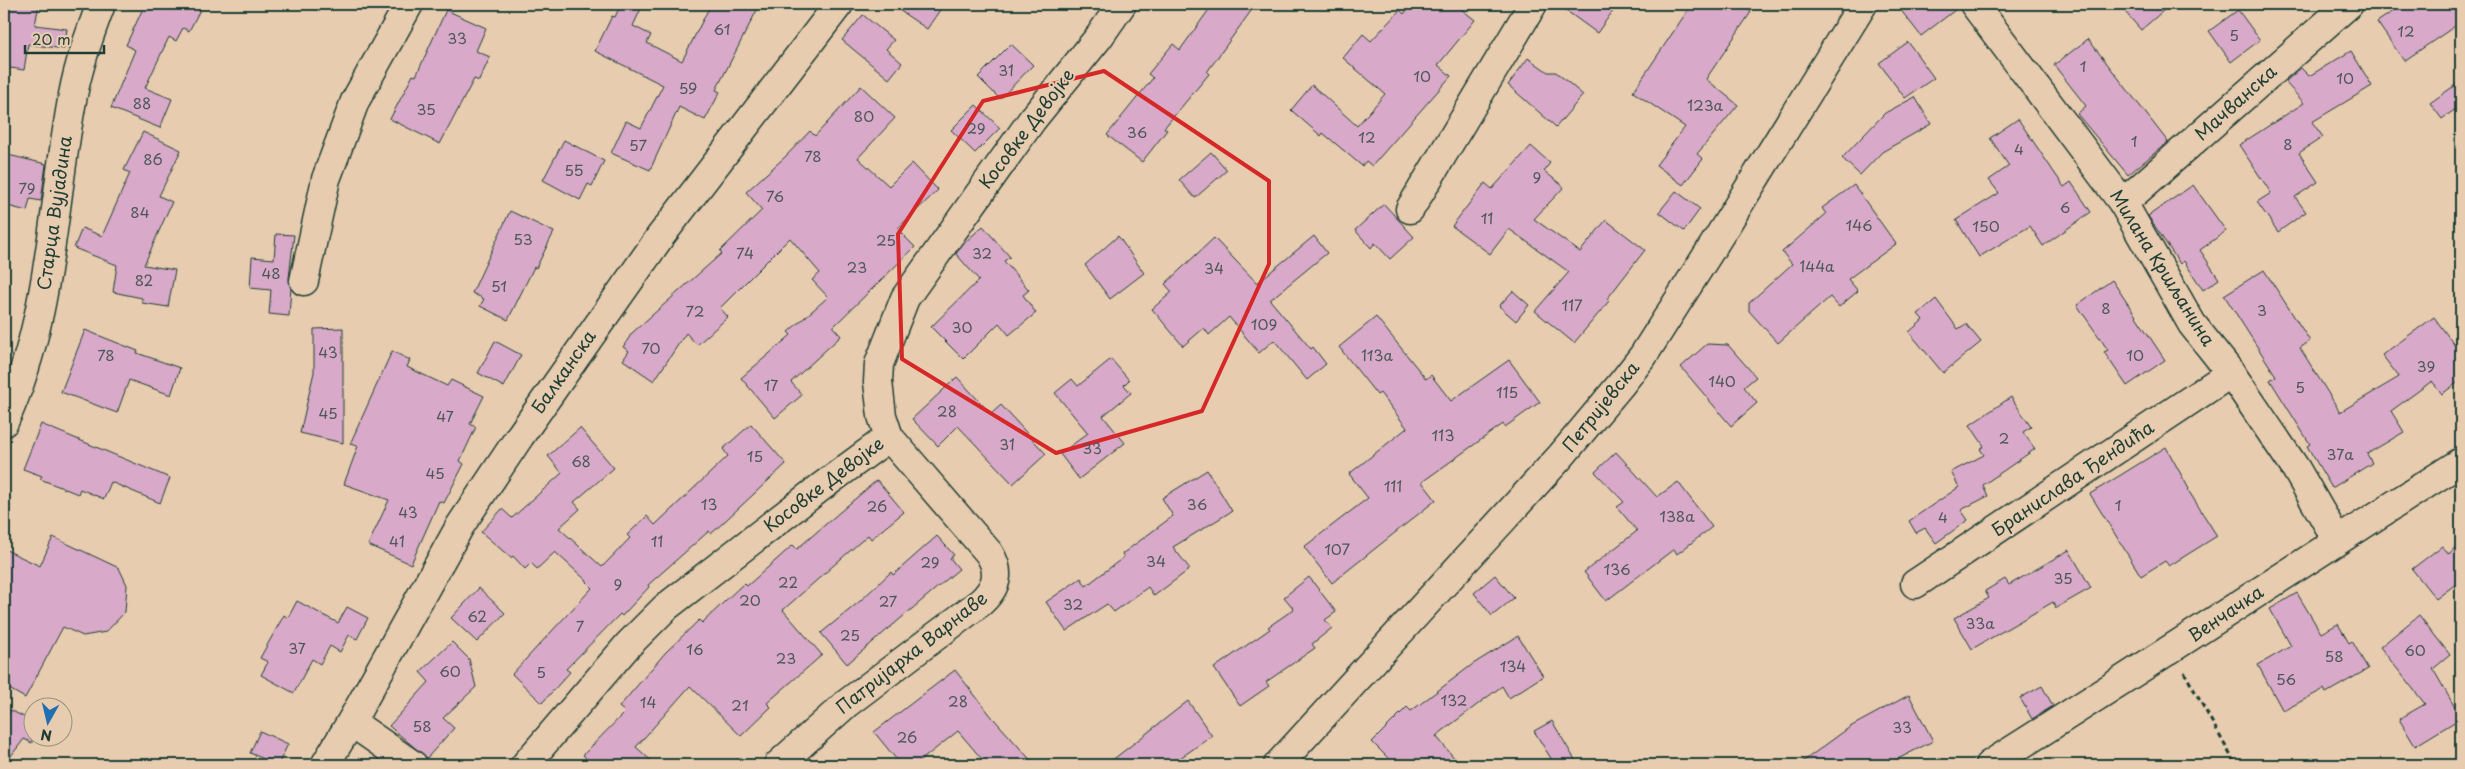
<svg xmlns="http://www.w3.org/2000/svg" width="2465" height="769" viewBox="0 0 2465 769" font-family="'Playpen Sans',sans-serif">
<rect width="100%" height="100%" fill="#e7ccaf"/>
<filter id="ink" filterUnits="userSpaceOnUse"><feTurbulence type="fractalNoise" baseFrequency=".02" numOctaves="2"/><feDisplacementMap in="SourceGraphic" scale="10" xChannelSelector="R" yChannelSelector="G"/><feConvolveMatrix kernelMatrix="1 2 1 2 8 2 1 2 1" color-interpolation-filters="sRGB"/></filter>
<g filter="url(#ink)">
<!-- building -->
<g fill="#d8a9c9" stroke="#1f3d34">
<path d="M4,4h35l-4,21 32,4 -3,20 -36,-5 -4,26 -20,-3z"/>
<path d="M145,4h58l-14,27 -6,-3 -7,13 -7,-4 -24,51 27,11 -12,29 -49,-20 24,-58 -9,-5z"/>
<path d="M621,4h22l-10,22 18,9 -4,8 35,18 29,-57h49l-44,86 4,2 -15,28 -26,-13 -29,63 -39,-17 15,-32 15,7 22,-43 -68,-34 17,-35 3,1z"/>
<path d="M890,4h54l-17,25z"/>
<path d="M1213,4h43l-49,68 2,2 -45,54 3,2 -25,32 -35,-27 46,-57 -5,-4 25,-30 7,6z"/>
<path d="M1412,4h43l20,16 -37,45 13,11 -79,90 -6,-5 -4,5 -39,-33 -2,3 -30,-26 21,-25 45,41 28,-32 -42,-36 20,-24 8,7 29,-31 4,4z"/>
<path d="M1557,4h61l-21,29z"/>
<path d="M1692,4h46l13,8 -45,67 32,26 -41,49 6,5 -20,26 -27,-20 29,-38 -52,-35z"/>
<path d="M1896,4h63v3l-38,29z"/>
<path d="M2118,4h53l-30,26z"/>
<path d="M2404,4h57v18l-57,39 -27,-39z"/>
<path d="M446,10l40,18 -10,23 14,6 -11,24 -5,-2 -34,65 -50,-25 23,-44 3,1z"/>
<path d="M2238,10l22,30 -29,22 -22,-31z"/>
<path d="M863,15l31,25 -8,9 16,14 -13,16 -47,-39z"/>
<path d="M2088,39l80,103 -40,33 -51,-61 9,-8 -32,-41z"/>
<path d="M1908,42l26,36 -29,20 -26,-35z"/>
<path d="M1011,44l22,21 -33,34 -22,-22z"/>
<path d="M2351,51l21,35 -60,36 11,15 -24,16 19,29 -23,15 11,15 -28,20 -21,-30 14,-9 -32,-48 65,-42 -19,-21 16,-14 8,8z"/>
<path d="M1528,58l20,14h8l27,23 -27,32 -48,-42z"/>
<path d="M2461,81v24l-19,14 -12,-16z"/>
<path d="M861,86l34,32 -37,40 31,28 23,-23 26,27 -41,39 18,18 -82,80 8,9 -50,46 11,13 -27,23 -34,-40 50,-43 -3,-3 40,-35 -16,-17 8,-7 -30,-35 -70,70 8,9 -31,28 -11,-12 -32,48 -31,-21 6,-9 -6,-4 9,-14 90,-80 -2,-2 42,-41 -16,-18 40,-36 24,-25 5,5z"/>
<path d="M1915,97l16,27 -49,28 -22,23 -18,-17 43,-45z"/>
<path d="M976,105l24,23 -25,25 -24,-23z"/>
<path d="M2018,119l46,68 7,-5 20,30 -48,34 -13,-20 -51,31 -23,-37 43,-27 -10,-13 20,-14 -19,-28z"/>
<path d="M143,132l38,18 -22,46 13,6 -28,63 31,5 -7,37 -26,-4v-5l-29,-6 4,-27 -43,-17 8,-20 20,8 28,-63 -6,-3z"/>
<path d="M564,140l40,21 -12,25 -4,-2 -8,16 -37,-20z"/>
<path d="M1531,146l19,17 -6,8 20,16 -30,32 46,33 26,-32 39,30 -38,49 2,2 -35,42 -39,-32 34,-39 -60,-43 -19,25 -38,-28 33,-43 7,6z"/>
<path d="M1211,152l16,18 -32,28 -16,-18z"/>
<path d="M4,154l42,10 -5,37 -11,-2 -3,12 -23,-6 5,-25 -5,-1z"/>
<path d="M1854,185l42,59 -48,35 10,12 -19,16 -9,-10 -52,46 -29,-32v-8l43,-39 -10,-12 44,-38 -4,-6z"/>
<path d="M2193,185l33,46 -26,19 19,29 -16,11 -19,-29 -4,3 -32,-48z"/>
<path d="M1676,191l24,18 -16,22 -25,-19z"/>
<path d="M1384,204l30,33 -24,22 -15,-16 -4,5 -16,-18z"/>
<path d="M510,211l44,21 -18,36 -2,-1 -26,53 -28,-14 4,-7 -12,-6z"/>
<path d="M983,226l27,31 -6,4 25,29 -6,5 13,18 -27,22 -10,-12 -36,36 -32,-32 48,-47 -23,-26 7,-10z"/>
<path d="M276,234l18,1 -5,43 2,10 -2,28 -20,-2 2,-24 -21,-2 2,-31 22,2z"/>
<path d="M1118,236l26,37 -34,26 -25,-34z"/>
<path d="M1314,236l13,17 -57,47 41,49 2,-2 13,17 -19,16 -33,-40 -15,13 -30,-36 -20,18 -5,-7 -21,18 -31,-37 20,-17 -7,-8 49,-46 43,45z"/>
<path d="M2264,270l46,71 -10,7 40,64 59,-35 -17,-22 52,-38 27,37v26l-19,14 -10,-13 -41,30 13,21 -37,22 5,9 -40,25 -25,-42 3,-2 -40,-64 6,-4 -52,-81z"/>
<path d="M2112,280l53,80 -38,26 -23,-34 4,-2 -31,-45z"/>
<path d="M1513,291l16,14 -13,16 -17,-15z"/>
<path d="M1936,299l22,30 8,-5 15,18 -38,31 -34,-41 14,-12 -5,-6z"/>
<path d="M1376,317l50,62 5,-4 20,26 58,-41 31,42 -35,25 -2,-3 -81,58 14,18 -104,83 -28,-36 64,-49 -19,-24 58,-46 -27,-35 -3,2 -38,-48z"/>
<path d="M343,328v115l-43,-10 14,-61v-43z"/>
<path d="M85,330l53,21 -1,2 43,15 -9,27 -42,-15 -12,33 -56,-21z"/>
<path d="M495,341l26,14 -17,32 -26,-14z"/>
<path d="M1707,344l21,1 28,32 -12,10 13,16 -26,23 -50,-59z"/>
<path d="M392,351l18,9 -3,7 40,19 4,-6 33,16 -14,28 6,3 -16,34 4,3 -20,39 -5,-2 -28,63 -43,-19 21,-45 -45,-16 14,-38 -8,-2z"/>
<path d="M1111,359l18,21 -5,5 7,8 -28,23 22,27 -46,36 -19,-25 28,-21 -33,-40 17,-14 6,7z"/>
<path d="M957,377l34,37 10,-9 45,49 -33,30 -55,-58 -20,20 -26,-27z"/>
<path d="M2011,397l20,30 -8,5 12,17 -52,36 5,11 -27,14 7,10 -32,23 -11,-15 -9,5 -7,-12 50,-34 -8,-15 33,-17 -4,-6 4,-3 -14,-21z"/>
<path d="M41,424l129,54 -10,25 -49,-21 -7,17 -24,-10 -2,5 -38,-15 2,-3 -19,-7z"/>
<path d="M751,424l35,40 -75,70 -2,-3 -61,54 1,2 -27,29 -2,-2 -54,55 4,3 -28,31 -30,-29 80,-86 -5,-5 1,-1 -33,-30 -18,17 -6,-6 -6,6 -12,-13 -2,2 -30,-26 21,-23 10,9 50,-45 -14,-17 32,-28 34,40 -40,34 6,7 -21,19 43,39 28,-29 -3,-3 20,-19 8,9 73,-69 -5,-7z"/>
<path d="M2166,447l23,42 -1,1 29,46 -48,30 -4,-5 -24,15 -51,-82z"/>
<path d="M1616,452l41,45 21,-15 34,45 -35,27 -3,-5 -68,52 -22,-29 53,-41 -20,-24 7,-5 -29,-30z"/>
<path d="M1207,470l25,41 -59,36 17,22 -36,27 -6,-9 -34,25 -7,-8 -41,27 -20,-29 35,-24 5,8 38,-29 -2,-3 51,-38 -11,-18z"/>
<path d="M877,480l27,32 -33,27 -3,-4 -85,75 39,45 -55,48 4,4 -30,29 -51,-50 -54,61 20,18h-63l-10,-10 42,-43 -6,-5 46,-54 34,-33 3,3 42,-40 3,3 46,-41 4,4z"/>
<path d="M937,536l17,19 -4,3 9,11 -112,95 -26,-31 38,-31 32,-30 2,3z"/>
<path d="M53,537l66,31 8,17 -2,27 -19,20 -23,4 -20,-9 -38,71 -21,-12v-137l36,17z"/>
<path d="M2461,541v39l-25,19 -24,-30 30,-23 7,8z"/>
<path d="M2069,550l22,38 -35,20 -3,-6 -81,47 -18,-31 35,-20 -4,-7 20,-12 4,6z"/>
<path d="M1495,575l19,23 -22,18 -18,-23z"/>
<path d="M1309,577l27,35 -11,8 7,8 -20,16 3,4 -49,34 3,4 -29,20 -26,-38 56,-39 -2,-2 26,-18 -10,-12z"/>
<path d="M479,588l26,25 -28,29 -26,-24z"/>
<path d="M2297,593l24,40 17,-9 11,19 3,-2 16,28 -42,24 -2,-4 -41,22 -25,-46 33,-19 -21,-37z"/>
<path d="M297,601l41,22 9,-16 21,11 -11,21 -8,-4 -9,17 -10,-6 -10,18 -8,-5 -18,34 -33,-18 7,-13 -8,-4 24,-43 4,3z"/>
<path d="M2419,615l31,40 -17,14 28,49 -46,28 -16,-27 26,-15 -45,-57z"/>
<path d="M1518,636l25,40 -34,22 -7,-12 -66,50 24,29h-65l-23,-23 35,-35 4,4 62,-47z"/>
<path d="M452,642l17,17 7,28 -33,31 11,10 -27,30 -38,-32 40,-44 -9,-10z"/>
<path d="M955,670l37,47 43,48h-48l-29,-34 -43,34h-14l-27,-33z"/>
<path d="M2042,686l11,20 -21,13 -12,-21z"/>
<path d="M1909,695l24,46 -47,24h-88l52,-38z"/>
<path d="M1188,701l24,35 -42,29h-64z"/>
<path d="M10,710l22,11v22l-8,-4 -20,26v-42z"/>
<path d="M1552,721l26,44h-23l-21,-34z"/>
<path d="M260,731l28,13 -10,21 -28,-12z"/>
</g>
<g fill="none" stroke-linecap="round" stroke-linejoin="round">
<!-- minor casing -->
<g stroke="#1f3d34" stroke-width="31">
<g id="minor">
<path d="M1974,4l149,199 69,121 39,49 65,96 41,71"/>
<path d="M2123,203l226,-199"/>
<path d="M1410,209l123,-205"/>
<path d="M304,281l22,-102 29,-78 54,-97"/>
<path d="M4,422c48,-103 48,-218 69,-327 6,-32 17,-62 28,-91"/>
<path d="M1915,584l316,-211"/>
<path d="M351,722l62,43"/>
<path d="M325,765l26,-43 109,-196 60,-90 140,-199 179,-233"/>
<path d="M525,765l103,-120 38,-38 155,-120 68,-50 -7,-21 -4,-34 1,-18 26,-66 127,-178 67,-83 23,-33"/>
<path d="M778,765l68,-61 135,-102c16,-15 20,-30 8,-49l-100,-116"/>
<path d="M1989,765c159,-100 314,-203 472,-303"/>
</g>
</g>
<!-- major casing -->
<g stroke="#1f3d34" stroke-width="31">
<path id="major" d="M1278,765l283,-309 61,-73 21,-27 70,-110 150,-242"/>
</g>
<!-- path -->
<path stroke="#1f3d34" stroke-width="3" stroke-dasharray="5 4" stroke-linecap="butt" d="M2184,672l52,93"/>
<!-- minor -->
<use href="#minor" stroke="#e7ccaf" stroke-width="28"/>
<!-- major -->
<use href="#major" stroke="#e7ccaf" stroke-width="28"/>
</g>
</g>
<!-- marked area -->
<path fill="none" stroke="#d62828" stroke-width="4" stroke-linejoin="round" d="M1104,71l165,110v83l-67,147 -146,42 -154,-94 -4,-125 85,-133z"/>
<g text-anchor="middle" stroke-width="4" stroke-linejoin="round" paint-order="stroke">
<!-- number labels -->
<g font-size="15" fill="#4d5859">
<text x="722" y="35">61</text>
<text x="2406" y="37">12</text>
<text x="2234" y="41">5</text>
<text x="457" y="44">33</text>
<text x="2083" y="72">1</text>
<text x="1006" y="76">31</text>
<text x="1422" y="82">10</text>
<text x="2345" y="84">10</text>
<text x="688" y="94">59</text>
<text x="142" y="109">88</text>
<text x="1705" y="111">123a</text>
<text x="426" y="115">35</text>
<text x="864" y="122">80</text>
<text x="976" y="134">29</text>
<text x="1137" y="138">36</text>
<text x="1367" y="143">12</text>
<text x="2134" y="147">1</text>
<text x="2288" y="150">8</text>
<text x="638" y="151">57</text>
<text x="2019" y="155">4</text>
<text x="813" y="162">78</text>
<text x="153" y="165">86</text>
<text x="574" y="176">55</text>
<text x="1537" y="183">9</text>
<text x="27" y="194">79</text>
<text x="775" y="202">76</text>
<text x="2065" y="213">6</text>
<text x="140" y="218">84</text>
<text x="1487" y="224">11</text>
<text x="1859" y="231">146</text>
<text x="1986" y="232">150</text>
<text x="523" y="245">53</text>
<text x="886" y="246">25</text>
<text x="745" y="259">74</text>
<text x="982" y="259">32</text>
<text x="1817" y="272">144a</text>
<text x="857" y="273">23</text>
<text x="1214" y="274">34</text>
<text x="271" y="279">48</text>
<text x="144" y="286">82</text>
<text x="499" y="292">51</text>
<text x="1572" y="311">117</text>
<text x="2106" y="314">8</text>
<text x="2262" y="316">3</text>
<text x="695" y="317">72</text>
<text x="1264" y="330">109</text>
<text x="962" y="333">30</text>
<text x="651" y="354">70</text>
<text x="328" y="358">43</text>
<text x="106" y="361">78</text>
<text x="1377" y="361">113a</text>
<text x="2135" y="361">10</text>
<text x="2426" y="372">39</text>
<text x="1722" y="387">140</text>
<text x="771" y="391">17</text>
<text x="2300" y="393">5</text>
<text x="1507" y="398">115</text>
<text x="947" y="417">28</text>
<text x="328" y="419">45</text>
<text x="445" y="422">47</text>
<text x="1443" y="441">113</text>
<text x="2004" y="444">2</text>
<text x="1007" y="450">31</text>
<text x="1092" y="454">33</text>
<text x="2340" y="460">37a</text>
<text x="755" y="462">15</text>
<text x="581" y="467">68</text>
<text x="435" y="479">45</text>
<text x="1393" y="492">111</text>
<text x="709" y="510">13</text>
<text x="1197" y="510">36</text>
<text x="2118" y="511">1</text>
<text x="877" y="512">26</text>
<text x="408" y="518">43</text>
<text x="1677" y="522">138a</text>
<text x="1943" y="523">4</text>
<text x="397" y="547">41</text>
<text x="657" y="547">11</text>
<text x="1337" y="555">107</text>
<text x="1156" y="567">34</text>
<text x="930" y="568">29</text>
<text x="1617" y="575">136</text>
<text x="2063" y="584">35</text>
<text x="788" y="588">22</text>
<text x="618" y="590">9</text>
<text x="750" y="606">20</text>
<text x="888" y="607">27</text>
<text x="1073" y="610">32</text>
<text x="477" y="622">62</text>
<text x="1980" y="629">33a</text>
<text x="580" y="632">7</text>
<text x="850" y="641">25</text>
<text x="297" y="654">37</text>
<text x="695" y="655">16</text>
<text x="2415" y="656">60</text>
<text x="2334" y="662">58</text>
<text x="786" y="664">23</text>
<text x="1513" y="672">134</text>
<text x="450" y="677">60</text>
<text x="541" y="678">5</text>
<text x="2286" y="685">56</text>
<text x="1454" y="706">132</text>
<text x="958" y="707">28</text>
<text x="648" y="708">14</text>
<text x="740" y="711">21</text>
<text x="422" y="732">58</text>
<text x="1902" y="733">33</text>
<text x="907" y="743">26</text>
</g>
<!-- street labels -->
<g font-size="18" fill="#1f3d34" stroke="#e7ccaf">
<text transform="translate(2236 103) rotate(-42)" y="6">Мачванска</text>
<text transform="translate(1027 129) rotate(-53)" y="6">Косовке Девојке</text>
<text transform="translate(55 213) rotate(-82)" y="6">Старца Вујадина</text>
<text transform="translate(2162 268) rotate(58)" y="6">Милана Кршљанина</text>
<text transform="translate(564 372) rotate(-55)" y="6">Балканска</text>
<text transform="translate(1601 407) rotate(-51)" y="6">Петријевска</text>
<text transform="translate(2073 479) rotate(-34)" y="6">Бранислава Ђендића</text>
<text transform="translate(824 485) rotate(-37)" y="6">Косовке Девојке</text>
<text transform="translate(2226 614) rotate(-34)" y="6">Венчачка</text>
<text transform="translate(912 653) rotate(-38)" y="6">Патријарха Варнаве</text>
</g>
</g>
<!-- margin -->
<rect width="2465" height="769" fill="none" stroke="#e7ccaf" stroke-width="20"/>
<rect x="10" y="10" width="2445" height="749" fill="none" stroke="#1f3d34" stroke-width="2" filter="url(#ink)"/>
<!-- north arrow -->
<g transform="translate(48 722) rotate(188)"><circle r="24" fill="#e7ccaf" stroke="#97937e"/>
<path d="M0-4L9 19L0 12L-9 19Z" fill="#1f6fb2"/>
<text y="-8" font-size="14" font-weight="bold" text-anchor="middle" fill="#1f3d34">N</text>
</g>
<!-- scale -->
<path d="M25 45v8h79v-8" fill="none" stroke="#1f3d34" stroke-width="2.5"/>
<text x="32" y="45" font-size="15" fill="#1f3d34" stroke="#e7ccaf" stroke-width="4" paint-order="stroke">20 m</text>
</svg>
